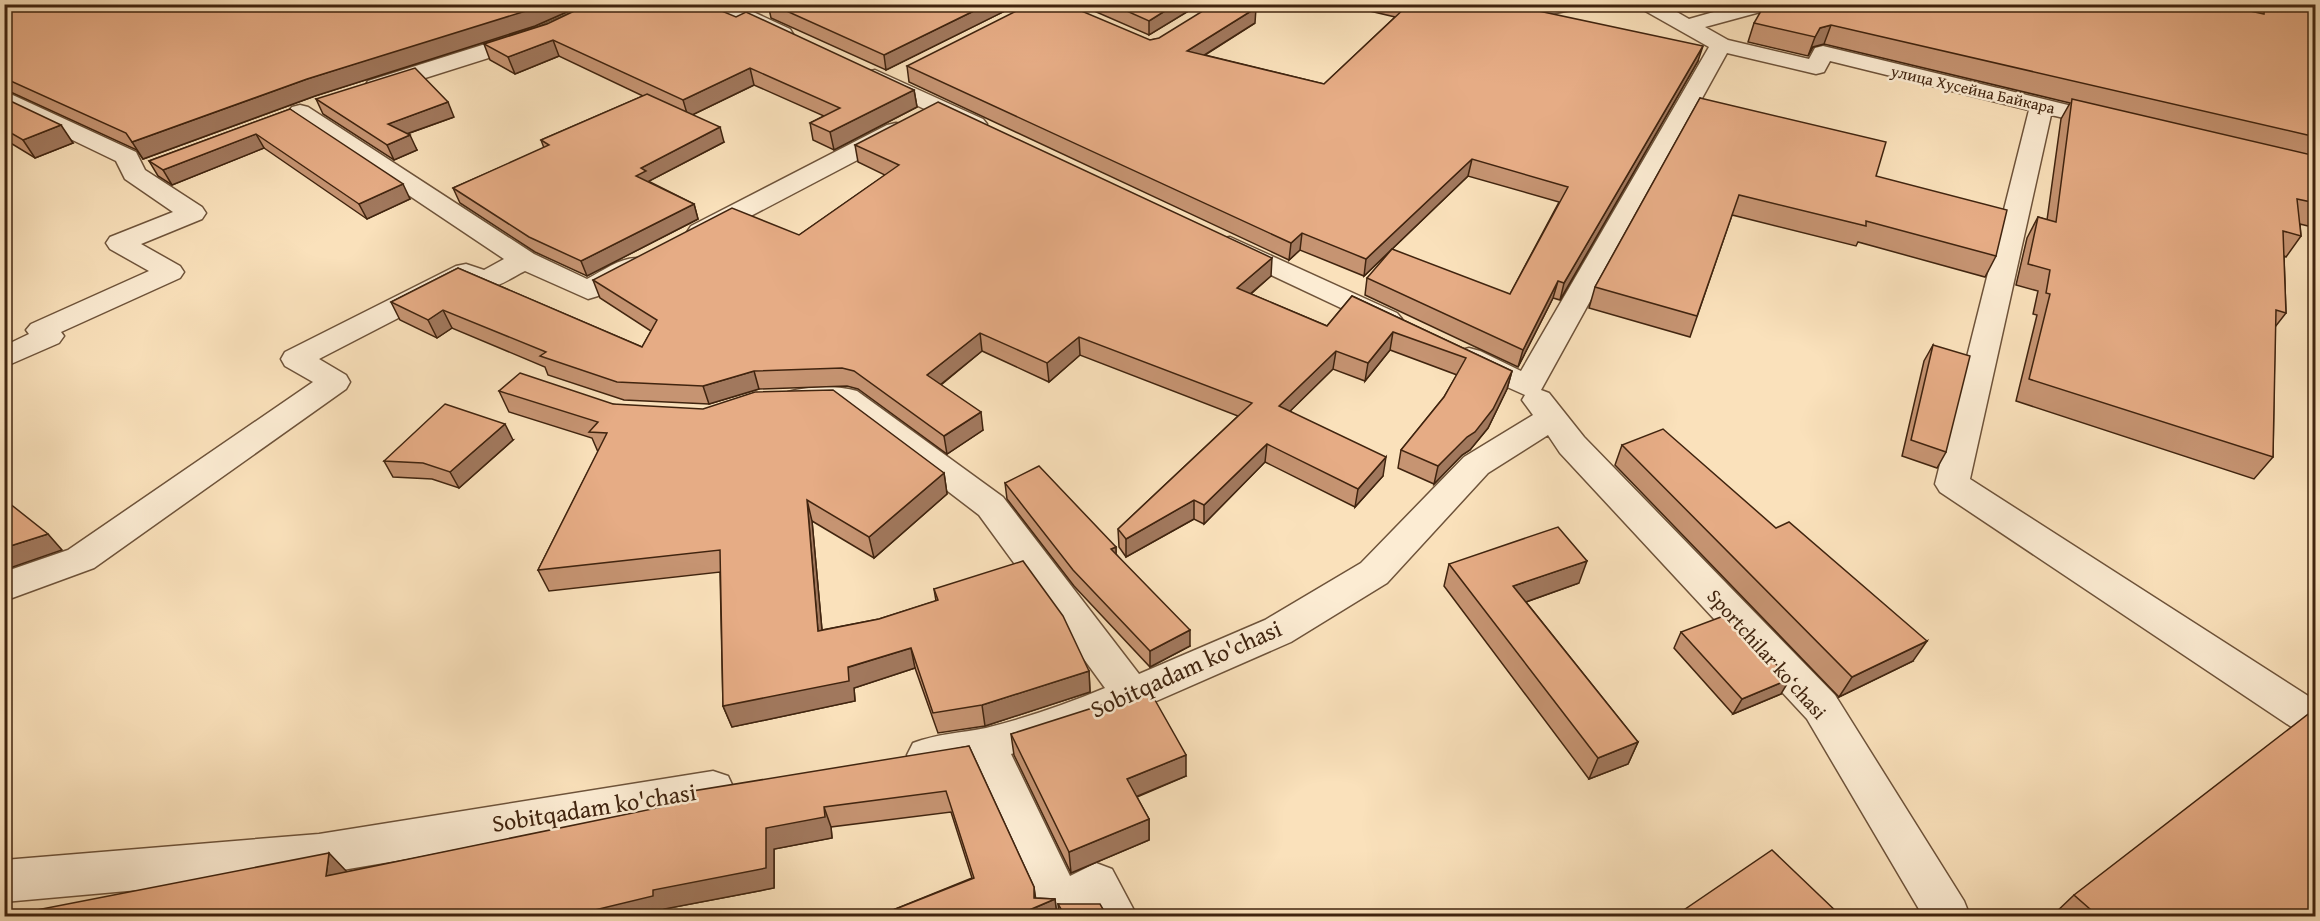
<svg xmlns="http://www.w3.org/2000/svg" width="2320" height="921" viewBox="0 0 2320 921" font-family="'Gentium Book Plus',serif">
<rect width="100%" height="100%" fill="#fae1bb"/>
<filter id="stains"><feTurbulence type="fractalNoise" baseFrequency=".00333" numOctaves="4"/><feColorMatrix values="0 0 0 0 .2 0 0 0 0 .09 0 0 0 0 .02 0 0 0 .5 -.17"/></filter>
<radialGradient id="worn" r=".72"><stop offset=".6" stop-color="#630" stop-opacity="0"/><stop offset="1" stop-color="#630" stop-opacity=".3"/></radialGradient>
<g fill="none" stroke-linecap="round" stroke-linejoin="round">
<!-- minor casing -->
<g stroke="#6e533a" stroke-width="3">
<g id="minor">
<path d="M591,4h28l-3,4 -64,30 -168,53 -8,2 -8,-2 -3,-5 3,-5 168,-53z"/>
<path d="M708,4h28l54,25 3,5 -3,5 -8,1 -8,-1 -63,-31z"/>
<path d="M1492,4h93l-3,4 -32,6 -48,-4 -7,-2z"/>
<path d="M1637,4h26l26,15 53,-15h36l-3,4 -70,19 23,13 81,19 6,-11 8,-2 249,60 4,5 -4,5 -8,2 -13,-3 -81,364 346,222v38l-14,-5 -362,-242 -5,-8 94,-374 -199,-49 -6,11 -8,2 -89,-21 -186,337 8,3 35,44 251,258 129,206 6,15h-47l-116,-197 -247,-266 -12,-18 -60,38 -101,110 -96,59 -187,82 -93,30 59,122 26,-13 16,6 25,47h-47l-1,-2 -4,2h-47l1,-10 -64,-142 -48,9 -14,-6 -6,-12 6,-12c23,-9 48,-10 73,-15 40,-10 81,-24 119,-40l-126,-173 -140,-107 -40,1 -11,-3 -5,-7 5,-7c21,-6 48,-7 69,-1l146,106 136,177 126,-54 96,-57 103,-106 69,-42 -11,-15 3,-5 -67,-30 -4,-7 4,-7 11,-3 11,3 41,20 188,-324 -69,-39z"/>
<path d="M875,70l108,49 4,5 -4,5 -8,2 -8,-2 -100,-47 -3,-5 3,-5z"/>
<path d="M4,91l132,61 9,18 57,37 4,6 -4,6 -61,25 39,22 4,6 -4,6 -119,54 3,4 -5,7 -55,24v-21l25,-12 -3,-4 5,-6 118,-53 -39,-22 -4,-6 4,-6 63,-25 -48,-33 -9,-18 -112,-54z"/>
<path d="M300,105l8,2 226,147 53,25c18,-9 37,-25 58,-20l4,6 -4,6 -47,25 -10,3 -63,-28c-22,11 -35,24 -59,12l-147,76 27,16 4,7 -4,7 -252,179 -90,33v-29l64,-22 245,-168 -28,-16 -4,-7 4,-7 171,-86 10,-2 18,6 20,-11 -212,-142 -4,-5 4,-5z"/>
<path d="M896,123l9,2 3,5 -3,5 -196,103 -9,2 -9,-2 -4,-6 4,-6 196,-101z"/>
<path d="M1230,237l167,76 5,6 -5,6 -10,3 -10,-3 -157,-74 -4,-6 4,-6z"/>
<path d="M713,771l15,5 6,13 -6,13 -15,5 -394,67 -315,28v-42l315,-26z"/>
</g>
</g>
<!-- minor -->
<use href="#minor" fill="#fcecd3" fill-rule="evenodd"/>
</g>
<!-- wall -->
<g fill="#c69472" stroke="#40240f" stroke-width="1.5">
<path d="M4,4h581l-50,22 -220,70 -172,63 -6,-9 -133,-61z"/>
<path d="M768,4h251l-133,66 -115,-52z"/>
<path d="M1078,4h122l-51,31z"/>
<path d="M1340,4h184l1,4 173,53 -138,239 -7,-2 -35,69 -153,-72 2,-17 143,16 49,-92 -91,-26 -104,100 -64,-26 -11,10 -380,-178 -2,-16 243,-26 105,-17 -50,32 119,29 71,-67z"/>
<path d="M2255,4h61v224l-16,-4 1,12 -15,21 -2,-1 2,57 -11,14 -2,130 -19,22 -238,-78 21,-86 -4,-1 5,-23 -22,-6 11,-47 11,-21 9,3 14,-101 9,-16 -246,-59 -11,3 -5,9 -60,-14 6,-19 500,-11z"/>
<path d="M721,12l193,78 3,17 -83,43 -21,-10 -3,-17 14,-7 -70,-31 -62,30 32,27 -75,39 1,1 44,22 4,15 -111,57 -52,-24 -75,-49 -7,-15 91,-40 -3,-8 102,-44 -84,-40 -44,18 -25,-14 -6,-16 63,-20z"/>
<path d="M4,98l69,45 -38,15 -31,-19z"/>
<path d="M1700,98l176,78 120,80 -11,21 -127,-35 -2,4 -124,-31 -42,122 -101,-29 6,-21z"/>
<path d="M316,99l138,18 -47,17 10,16 -23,10 -71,-46z"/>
<path d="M290,109l120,90 -43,20 -103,-71 -92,37 -14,-9 -9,-15z"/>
<path d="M855,145l416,131 -20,18 76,32 25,-30 160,75 -5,18 -19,39 -18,22 -8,5 -28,29 -36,-16 3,-18 43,-53 13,-22 -67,-25 -25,31 -32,-12 -43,42 93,65 -28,31 -90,-45 -61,62 -10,-5 -68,38 -7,-10 -1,-18 120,-113 -158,-61 -31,27 -67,-31 -41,34 42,45 -36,24 -89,-65 -11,-3 -88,3 -50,15 -85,-4 -76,-25 -3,-8 -93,-39 -15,10 -37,-18 -9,-18 67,-34 184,79 9,-16 -51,-33 -7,-18 206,-45 86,-60 -27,-13z"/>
<path d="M1933,345l13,107 -9,16 -35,-12 22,-95z"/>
<path d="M499,391l114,13 331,69 3,21 -73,64 -62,-37 10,109 57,-11 57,-18 -2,-12 155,82 1,21 -105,34 -47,7 -23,-65 -61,20 1,13 -123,26 -9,-21 -3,-134 -171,19 -11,-21 60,-118 -6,-14 -83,-26z"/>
<path d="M513,440l-54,48 -27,-9 -39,-2 -9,-16z"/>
<path d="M1622,445l291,216 -74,36 -224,-232z"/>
<path d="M1005,483l111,64v7l74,92 -40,21 -76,-81 -67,-87z"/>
<path d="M1449,564l130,19 -53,19 112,140 -10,22 -39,15 -145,-193z"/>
<path d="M1681,632l100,62 -48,20 -59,-66z"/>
<path d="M1108,711l78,65 -49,21 12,22v21l-78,33 -57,-118 -3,-21z"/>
<path d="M969,746l65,141 1,11 20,1 2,17h-179l94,-38 -21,-66 -120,15 1,11 -58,11v39l-110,21v6l-317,-43z"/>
<path d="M2074,895l242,21h-264z"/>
<path d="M1058,904l49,12h-48z"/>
</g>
<!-- shaded-wall -->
<g fill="#a1785d" stroke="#40240f" stroke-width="1.5">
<path d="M542,4h43l-50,22 -220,70 -172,63 -11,-17 175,-63z"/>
<path d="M988,4h31l-133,66 -2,-15z"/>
<path d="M1176,4h24l-51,31v-14z"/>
<path d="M1256,8l-1,15 -68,43v-15z"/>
<path d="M1831,25l-7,19 -11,3 -5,9 7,-19 5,-9z"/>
<path d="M553,40l6,16 -44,18 -7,-17z"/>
<path d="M1703,46l-5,15 -138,239 4,-17z"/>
<path d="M750,68l4,17 -66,32 -5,-17z"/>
<path d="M914,90l3,17 -83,43 -4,-18z"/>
<path d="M448,102l6,15 -59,21 -7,-14z"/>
<path d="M61,125l12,18 -38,15 -12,-18z"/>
<path d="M720,127l4,15 -75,39 2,5 -15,-10 5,-8z"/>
<path d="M256,134l8,14 -92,37 -9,-15z"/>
<path d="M410,135l7,15 -23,10 -7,-15z"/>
<path d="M1472,159l-4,17 -104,100 2,-17z"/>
<path d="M403,184l7,15 -43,20 -8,-15z"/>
<path d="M694,204l4,15 -111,57 -6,-15z"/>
<path d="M1302,233l-2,17 -11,10 2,-17z"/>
<path d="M1272,258l-1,18 -35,30 1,-18z"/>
<path d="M1558,281l-5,17 -35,69 5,-17z"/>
<path d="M443,310l9,18 -15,10 -9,-18z"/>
<path d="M1393,332l-3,18 -25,31 3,-18z"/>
<path d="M980,333l2,18 -52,42 -3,-18z"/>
<path d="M1079,337l1,18 -31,27 -2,-19z"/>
<path d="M1336,351l-3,18 -56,55 2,-18z"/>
<path d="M754,371l5,18 -50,15 -6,-18z"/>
<path d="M1512,371l-5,18 -19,39 -18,22 -8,5 -28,29 4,-18z"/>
<path d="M981,412l2,18 -36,24 -3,-18z"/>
<path d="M505,424l8,16 -54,48 -9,-16z"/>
<path d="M1267,444l-2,18 -61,62v-19z"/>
<path d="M1386,457l-3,19 -28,31 3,-18z"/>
<path d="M944,473l3,21 -73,64 -5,-21z"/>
<path d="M807,500l5,21 12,131 -6,-21z"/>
<path d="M1194,500v19l-68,38v-18z"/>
<path d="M48,534l14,16 -55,19 -3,-2v-19z"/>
<path d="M1116,547v16l-5,-14z"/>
<path d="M1587,561l-8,22 -73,26 7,-23z"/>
<path d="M1190,630v16l-40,21v-16z"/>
<path d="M1927,641l-14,20 -74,36 13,-20z"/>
<path d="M911,648l4,20 -61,20 1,13 -123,26 -9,-21z"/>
<path d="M1089,671l1,21 -105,34 -3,-21z"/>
<path d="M1790,679l-9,15 -48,20 9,-15z"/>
<path d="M1638,742l-10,22 -39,15 9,-21z"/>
<path d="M1186,755v21l-58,24 -1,-21z"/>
<path d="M824,807l7,20 1,11 -58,11v39l-110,21v6l-4,1h-90l83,-26 113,-62z"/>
<path d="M1149,819v21l-78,33 -2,-21z"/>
<path d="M329,853l19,20 -22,3z"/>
<path d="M1034,887l3,20 18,-8 2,17h-42l19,-18z"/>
</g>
<!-- building -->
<g fill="#e6ac85" stroke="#40240f" stroke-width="1.5">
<path d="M4,4h538l-13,6 -222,69 -175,63 -6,-9 -122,-55z"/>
<path d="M589,4h116l31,13 10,-5 168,78 -84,42 -20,-9 30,-15 -90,-40 -67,32 -130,-60 -45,17 -24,-13 63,-20z"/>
<path d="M771,4h217l-104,51z"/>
<path d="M1030,4h35l85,36 9,-2 55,-34h32l10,4 -69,43 137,33 84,-79 -1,-1h117l1,4 178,38 -139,237 -6,-2 -35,69 -156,-72 25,-29 118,45 58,-107 -96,-28 -106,100 -64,-26 -11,10 -384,-177z"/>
<path d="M1111,4h65l-27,17z"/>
<path d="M1765,4h454l45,10 1,-10h51v133l-485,-112 -11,3 -5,9 -61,-14z"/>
<path d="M415,68l33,34 -60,22 22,11 -23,10 -71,-46z"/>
<path d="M647,94l73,33 -79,41 5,3 -10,5 58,28 -113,57 -52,-24 -76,-49 96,-43 -8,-5z"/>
<path d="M4,98l57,27 -38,15 -19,-11z"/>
<path d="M1700,98l186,44 -10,34 131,34 -11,46 -130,-35v5l-127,-31 -42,121 -102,-29z"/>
<path d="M2072,99l244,57v47l-19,-4 4,37 -18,-5 3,82 -10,-3 -3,147 -244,-78 21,-85 -4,-1 4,-23 -22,-6 10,-47 18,5z"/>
<path d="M938,102l334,156 -35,30 90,38 25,-30 160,75 -19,38 -18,23 -8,5 -29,29 -37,-16 43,-53 22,-39 -73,-26 -25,31 -32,-12 -57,55 107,51 -28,32 -91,-45 -63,61 -10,-5 -68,39 -8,-10 134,-126 -173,-66 -32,26 -67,-30 -53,42 54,37 -37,24 -90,-65 -12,-3 -88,3 -51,15 -86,-4 -77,-26 6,-4 -103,-42 -15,10 -37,-18 67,-34 184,79 15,-27 -64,-40 139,-72 67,27 100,-70 -44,-20z"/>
<path d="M290,109l113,75 -44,20 -103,-70 -93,36 -14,-9z"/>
<path d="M1933,345l37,11 -24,96 -35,-12z"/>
<path d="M520,373l93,31 90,5 52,-17 78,-2 111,83 -75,64 -62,-37 11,131 61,-12 59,-19 -4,-11 89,-28 40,55 26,55 -107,34 -49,8 -22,-65 -63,19 1,14 -126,25 -3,-156 -182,20 69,-137 -18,-1 9,-10 -99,-31z"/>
<path d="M445,404l60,20 -55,48 -27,-9 -39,-2z"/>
<path d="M1663,429l113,99 13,-6 138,119 -75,36 -230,-232z"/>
<path d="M1039,466l77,81 -5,2 79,81 -40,21 -77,-81 -68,-87z"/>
<path d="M4,499l44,35 -44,14z"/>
<path d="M1558,527l29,34 -74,25 125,156 -40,16 -149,-194z"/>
<path d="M1729,614l61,65 -48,20 -61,-67z"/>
<path d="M1151,693l35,62 -59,24 22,40 -80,33 -58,-118 94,-30 3,7z"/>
<path d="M2316,708v208h-218l-24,-21z"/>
<path d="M969,746l65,141v11l21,1 -40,17h-137l96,-38 -28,-87 -122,16 1,10 -59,11v40l-113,22v6l-83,20h-564l323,-63 -3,23 341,-70 1,-11z"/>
<path d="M1772,850l69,66h-166z"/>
<path d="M1058,904h42l7,12h-42z"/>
</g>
<g text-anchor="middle" stroke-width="5" stroke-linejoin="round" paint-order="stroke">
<!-- far-street labels -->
<g font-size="16" fill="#40240f" stroke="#fcecd3">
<text transform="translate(1973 89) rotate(13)" y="6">улица Хусейна Байкара</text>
</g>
<!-- street labels -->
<g font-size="20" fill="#40240f" stroke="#fcecd3">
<text transform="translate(1767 654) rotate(48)" y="7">Sportchilar ko‘chasi</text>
</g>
<!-- near-street labels -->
<g font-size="24" fill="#40240f" stroke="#fcecd3">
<text transform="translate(1186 669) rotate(-24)" y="8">Sobitqadam ko'chasi</text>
<text transform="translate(594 808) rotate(-9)" y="8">Sobitqadam ko'chasi</text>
</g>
</g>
<!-- margin -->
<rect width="2320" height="921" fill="none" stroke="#fae1bb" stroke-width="24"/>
<rect x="6" y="6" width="2308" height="909" fill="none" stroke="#40240f" stroke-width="3"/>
<rect x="12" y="12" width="2296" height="897" fill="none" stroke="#40240f" stroke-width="1.5"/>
<rect width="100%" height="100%" filter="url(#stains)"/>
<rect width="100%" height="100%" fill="url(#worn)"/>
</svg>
